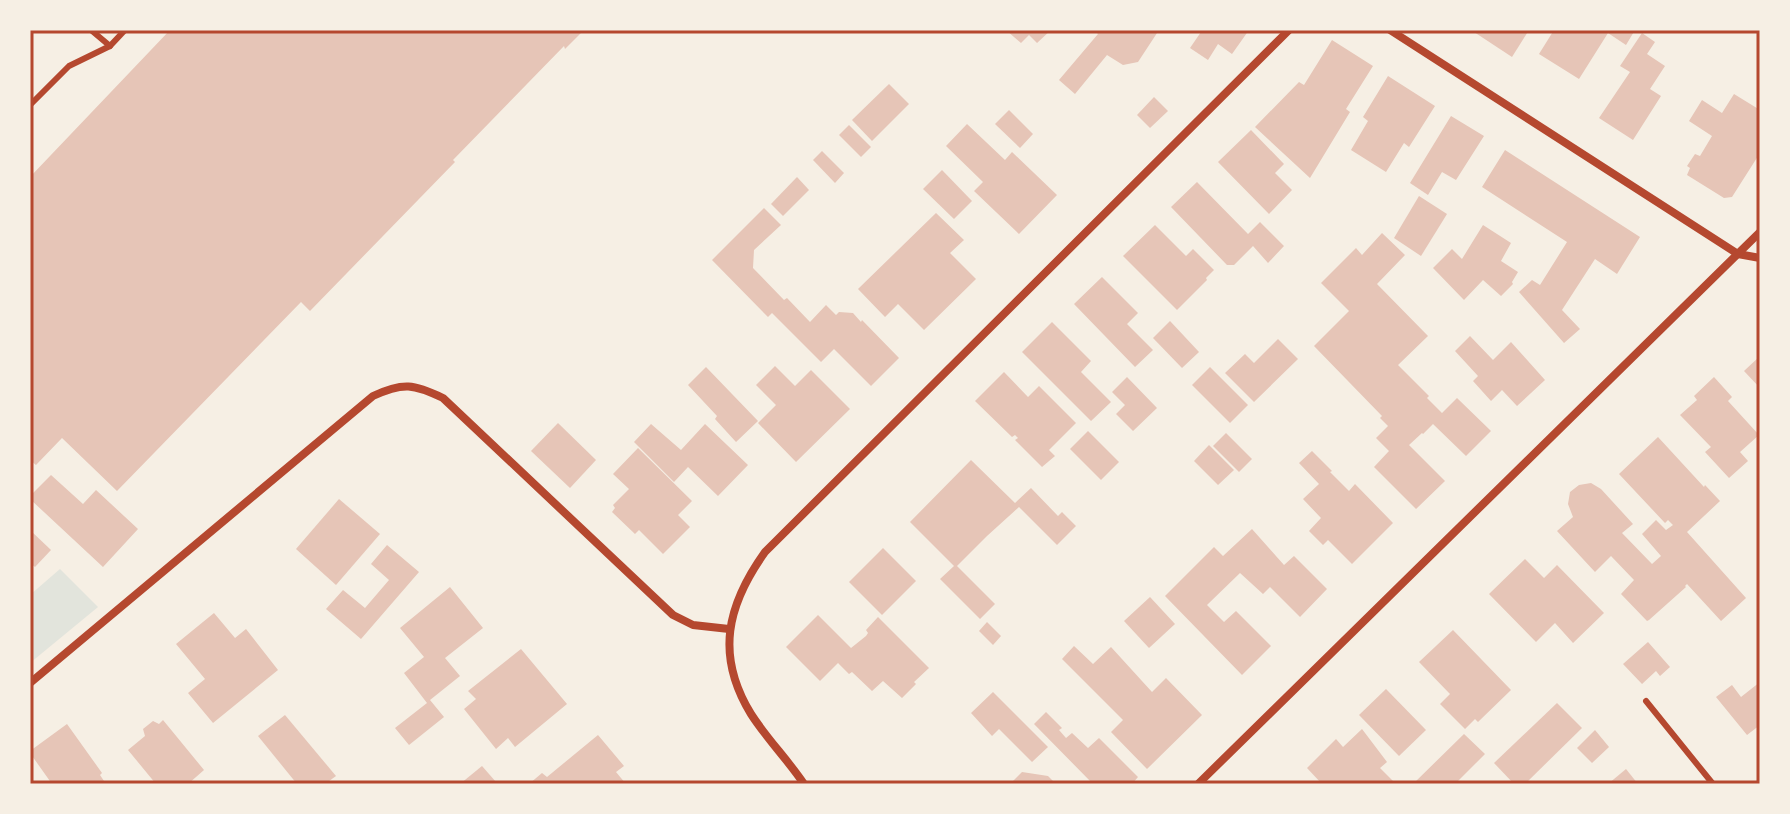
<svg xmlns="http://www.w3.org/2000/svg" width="1790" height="814" viewBox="0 0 1790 814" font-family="'IBM Plex Serif',serif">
<rect width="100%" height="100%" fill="#f6efe4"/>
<!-- green -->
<path fill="#e2e4dc" d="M60,569l38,38 -68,56v-68z"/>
<!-- building -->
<g fill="#e6c5b7">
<path d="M170,30h414l-19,19 -1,-3 -111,114 2,2 -145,149 -9,-9 -184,189 -55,-53 -26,27 -6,-5v-283z"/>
<path d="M1006,30h45l-14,13 -8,-8 -8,8z"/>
<path d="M1094,30h65l-21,32 -15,3 -16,-10 -32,39 -16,-14 39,-46z"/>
<path d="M1197,30h52l-17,24 -14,-10 -10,16 -18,-12 11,-16z"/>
<path d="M1471,30h58l-17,27z"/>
<path d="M1554,30h81l-9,15 -18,-12 -29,46 -40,-25z"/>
<path d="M1642,33l13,9 -8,12 18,12 -15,23 11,7 -28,44 -34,-22 31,-46 -10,-6z"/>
<path d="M1332,40l41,26 -27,43 4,3 -40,66 -55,-51 44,-45 5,3z"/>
<path d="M1388,76l47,30 -26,41 -5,-4 -18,29 -35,-22 17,-29 -5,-4z"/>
<path d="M889,84l20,20 -37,37 -20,-21z"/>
<path d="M1734,94l26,16v43l-28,44 -8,1 -37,-23 3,-7 -3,-2 8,-12 5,2 12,-20 -23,-15 13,-21 20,13z"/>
<path d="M1154,97l14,14 -18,17 -13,-13z"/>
<path d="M1009,110l24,24 -13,14 -25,-24z"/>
<path d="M1451,116l33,20 -28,44 -14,-8 -14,23 -18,-12z"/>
<path d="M967,124l38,36 7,-8 45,43 -38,39 -45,-43 9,-9 -37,-36z"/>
<path d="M849,125l22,22 -10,10 -22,-22z"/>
<path d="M1251,130l33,34 -9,9 17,17 -23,24 -51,-52z"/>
<path d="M1505,150l135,87 -23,37 -22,-15 -33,51 18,19 -16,14 -45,-51 13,-12 8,5 27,-43 -85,-55z"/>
<path d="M822,151l22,22 -9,10 -22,-23z"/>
<path d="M942,170l30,31 -18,18 -31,-30z"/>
<path d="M797,177l12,13 -26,26 -12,-12z"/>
<path d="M1197,182l51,52 12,-12 24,24 -16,17 -15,-17 -19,19h-7l-56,-58z"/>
<path d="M1419,196l28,18 -26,42 -27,-18z"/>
<path d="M764,208l17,17 -27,25 -1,18 31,32 3,-2 23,24 16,-17 10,10 3,-3 14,1 8,9 1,-2 37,38 -28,28 -37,-37 -13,13 -49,-49 -4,4 -56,-57z"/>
<path d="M936,213l28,27 -14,13 26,26 -52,51 -26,-26 -13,13 -27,-28z"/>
<path d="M1155,225l31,31 7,-7 21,21 -8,8 1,2 -30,30 -54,-54z"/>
<path d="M1483,225l28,18 -10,18 17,11 -6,10 1,2 -12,12 -18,-16 -19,20 -31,-32 19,-19 10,10z"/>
<path d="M1382,233l23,22 -28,29 51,52 -30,29 31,31 -2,2 15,15 15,-15 34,33 -25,25 -33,-32 -10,10 -1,-1 -13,12 36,36 -29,28 -42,-42 15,-16 -13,-13 12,-12 -8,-8 2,-2 -68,-70 35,-35 -28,-28 35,-35 6,7z"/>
<path d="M1102,277l36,36 -11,11 26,26 -18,17 -61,-63z"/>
<path d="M1170,321l29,31 -17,16 -29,-30z"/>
<path d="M1052,322l39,39 -10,11 30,30 -20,19 -69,-69z"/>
<path d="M1470,336l23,24 18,-18 34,38 -28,26 -15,-16 -11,11 -18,-20 5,-5 -23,-25z"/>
<path d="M1278,339l20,20 -44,43 -29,-29 20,-19 9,9z"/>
<path d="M1760,356v32l-16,-17z"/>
<path d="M775,366l20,20 16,-16 39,39 -54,53 -38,-39 18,-18 -20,-20z"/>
<path d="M706,367l52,54 -22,21 -21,-23 2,-3 -29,-31z"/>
<path d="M1210,367l38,38 -18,18 -38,-38z"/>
<path d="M1004,372l24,25 11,-11 37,37 -27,27 6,6 -13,11 -27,-27 3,-2 -3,-3 -3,2 -37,-36z"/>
<path d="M1127,377l30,31 -24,23 -17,-17 9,-9 -13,-13z"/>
<path d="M1714,377l18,20 -4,4 31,34 -19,17 8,9 -19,17 -24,-26 6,-5 -31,-32 17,-15 -3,-4z"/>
<path d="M558,423l38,37 -26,28 -39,-37z"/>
<path d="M651,424l30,26 24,-26 43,41 -30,31 -30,-29 -14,15 -40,-40z"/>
<path d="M1088,431l31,31 -18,18 -31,-31z"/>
<path d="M1226,433l26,26 -13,13 -26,-26z"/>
<path d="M1658,437l46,50 1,-2 15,16 -33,31 59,66 -25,23 -34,-37 -2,2 1,1 -37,33 -2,1 -26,-27 13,-14 -23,-24 -16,16 -38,-41 16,-14 -5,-13 2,-12 9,-7 12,-2 10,6 32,35 -11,9 30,31 9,-8 -19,-22 14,-14 10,10 7,-5 -5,-5 -3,3 -46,-49z"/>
<path d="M1209,445l25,25 -16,15 -24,-24z"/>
<path d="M638,448l54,53 -14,14 12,12 -27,27 -24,-24 -4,4 -23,-22 3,-4 -2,-3 16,-16 -16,-15z"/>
<path d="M1312,451l20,20 -2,1 19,19 6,-7 38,39 -41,41 -24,-24 -5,5 -14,-14 12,-13 -18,-19 16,-15 -20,-21z"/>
<path d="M971,460l44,43 16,-15 27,28 4,-4 14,14 -19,19 -38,-38 -32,29 -30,30 38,38 -15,15 -40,-40 14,-13 -44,-44z"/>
<path d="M51,475l32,29 13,-14 42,39 -35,38 -73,-68v-3z"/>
<path d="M339,499l41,35 -44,51 -40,-36z"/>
<path d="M1252,529l32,36 10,-9 33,33 -27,28 -30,-30 -7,7 -23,-21 -33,32 17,17 12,-11 35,35 -29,29 -77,-79 49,-49 9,9z"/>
<path d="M30,530l21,20 -16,17 -5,-4z"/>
<path d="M387,545l32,27 -58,67 -35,-30 17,-19 22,18 24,-28 -18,-16z"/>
<path d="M883,548l33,33 -34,34 -33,-33z"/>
<path d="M1525,559l19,19 13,-13 47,48 -31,30 -18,-20 -19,19 -47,-48z"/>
<path d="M450,587l33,41 -38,30 15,18 -30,24 14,17 -35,28 -14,-17 32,-25 -23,-30 20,-16 -24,-29z"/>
<path d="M1150,597l25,27 -26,24 -25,-27z"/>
<path d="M214,613l21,25 11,-9 32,41 -65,53 -25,-30 17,-14 -29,-35z"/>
<path d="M818,615l33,33 15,-12 2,-3 -2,-3 12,-13 51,51 -15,14 2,2 -14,14 -19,-17 -11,10 -20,-19 -3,2 -11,-11 -18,18 -34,-34z"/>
<path d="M987,622l14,14 -8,9 -14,-14z"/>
<path d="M1453,630l58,60 -33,32 -3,-3 -10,10 -25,-25 10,-10 -31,-32z"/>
<path d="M1648,642l22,25 -10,9 -4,-5 -14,13 -19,-20z"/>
<path d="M1074,646l19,18 18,-17 41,45 14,-14 36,37 -55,54 -36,-37 12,-12 -61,-61z"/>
<path d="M521,649l46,55 -52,43 -7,-9 -12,11 -32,-40 12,-10 -8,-8z"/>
<path d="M1760,682v43l-13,10 -31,-38 16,-12 9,12z"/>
<path d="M1386,689l40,41 -27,26 -40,-41z"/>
<path d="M993,692l55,55 -16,15 -33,-33 -7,7 -21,-23z"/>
<path d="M1557,703l25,25 -57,56h-11l-20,-21z"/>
<path d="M1046,712l16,16 -3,2 7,8 6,-5 16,15 11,-10 39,39 -6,7h-39l-59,-60z"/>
<path d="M285,715l51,61 -11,8h-28l-39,-48z"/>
<path d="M163,720l41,50 -16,14h-32l-28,-34 17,-14 -2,-7 10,-8 6,3z"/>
<path d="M67,724l35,49 -2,2 6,9h-54l-22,-31v-2z"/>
<path d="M1362,729l25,33 -7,6 16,16h-74l-15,-16 29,-29 7,8z"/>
<path d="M1595,730l14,17 -17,16 -15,-15z"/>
<path d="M1464,734l21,20 -30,30 -3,-3 -3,3h-36z"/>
<path d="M598,735l26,31 -8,6 10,12h-97l13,-11 5,4z"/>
<path d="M482,766l14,16 -3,2h-33z"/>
<path d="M1626,769l12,15h-30z"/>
<path d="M1022,772l26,4 8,8h-46z"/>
</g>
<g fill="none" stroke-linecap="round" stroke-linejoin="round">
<!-- service -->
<g stroke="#b5482f" stroke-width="6">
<path d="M91,30l19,16"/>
<path d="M30,105l39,-39 41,-20 15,-16"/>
<path d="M1646,701l67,83"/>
</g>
<!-- minor -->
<g stroke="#b5482f" stroke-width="8">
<path d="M1390,30l348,224 22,4"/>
<path d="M30,683l343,-287c30,-14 41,-12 70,2l230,217 20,10 36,4"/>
<path d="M804,784c-16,-24 -37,-45 -53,-70 -36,-59 -24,-109 14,-162l524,-522"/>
<path d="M1198,784l562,-552"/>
</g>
</g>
<!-- border -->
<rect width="1790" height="814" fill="none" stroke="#f6efe4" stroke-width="64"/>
<rect x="32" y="32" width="1726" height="750" fill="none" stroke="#b5482f" stroke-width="3"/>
</svg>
